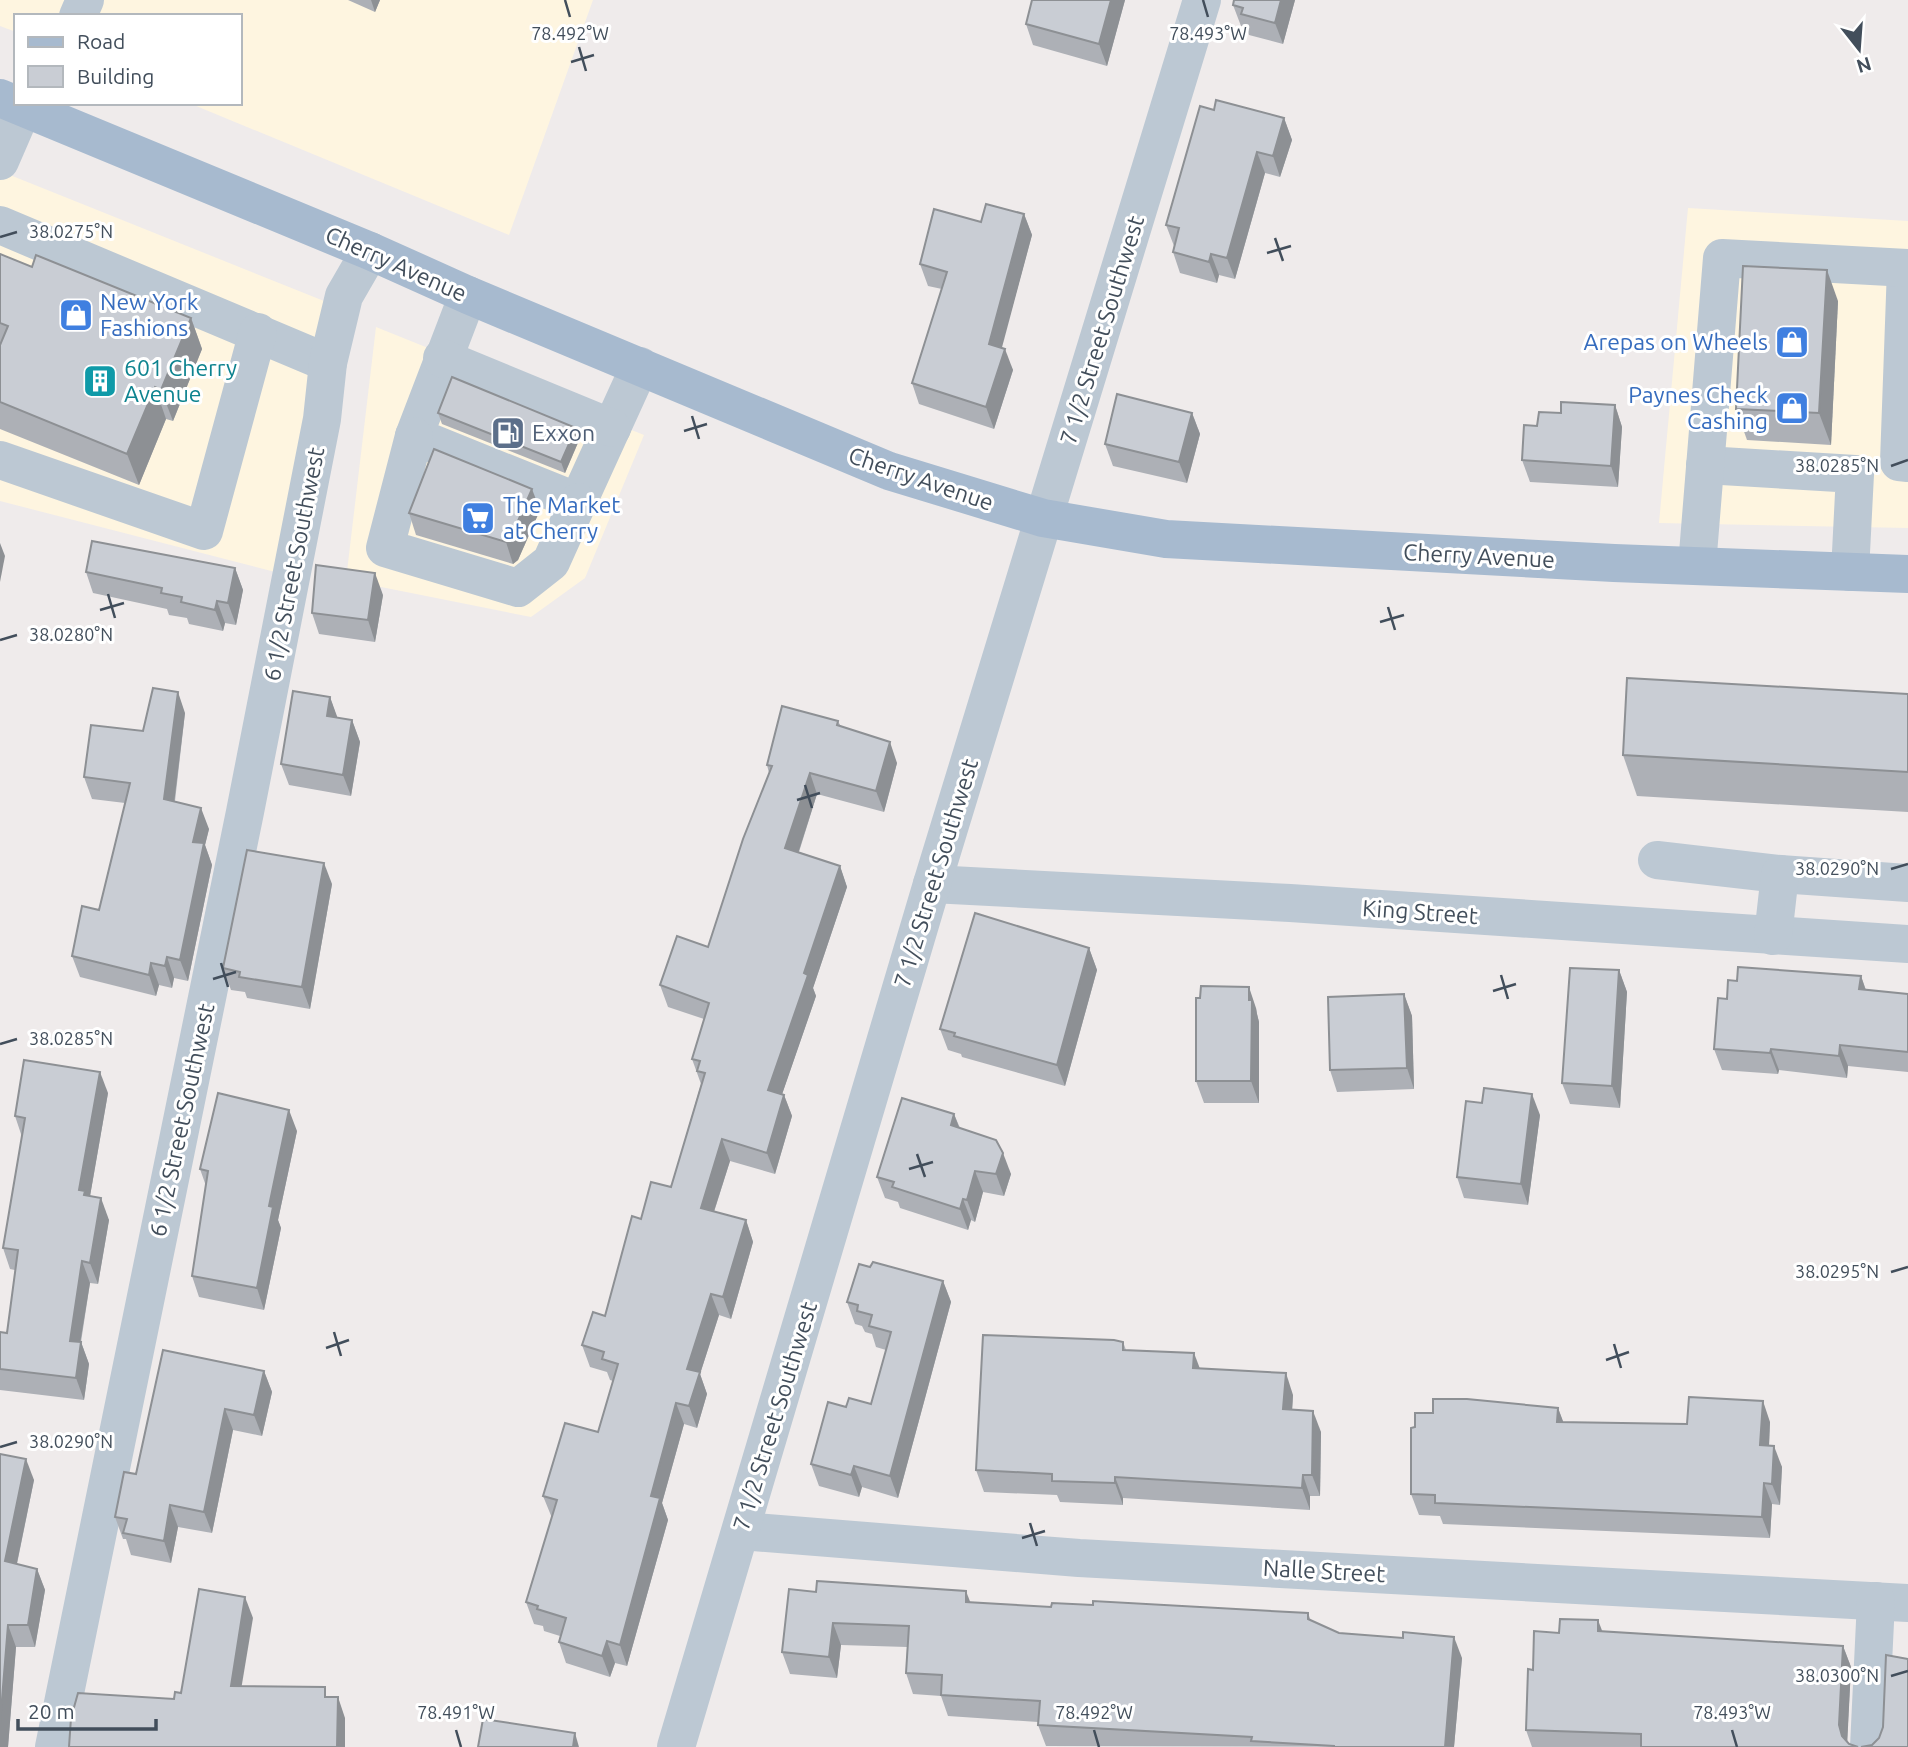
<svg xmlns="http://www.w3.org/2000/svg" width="1908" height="1747" viewBox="0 0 1908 1747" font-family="Ubuntu,sans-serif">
<rect width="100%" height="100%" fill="#efebeb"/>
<!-- commercial -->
<g fill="#fef5e0">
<path d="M0,0h593l-84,235 -320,-132h51v-87h-224v16l-16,-6z"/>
<path d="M0,171l334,134 -55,268 -279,-72z"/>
<path d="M1688,208l220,13v307l-249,-5z"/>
<path d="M376,327l268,108 -59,143 -54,39 -185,-37z"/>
</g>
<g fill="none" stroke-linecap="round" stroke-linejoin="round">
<!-- minor -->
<g stroke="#bcc8d3" stroke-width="38">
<path d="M78,16l7,-16"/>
<path d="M0,161l23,-53"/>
<path d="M0,225l328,138"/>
<path d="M1906,268l-7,194 9,1"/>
<path d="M468,295l-54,141 164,66 62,-136"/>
<path d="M442,358l170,70"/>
<path d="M414,436l-29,112 133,40 33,-26 27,-60"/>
<path d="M0,460l204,71 54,-199"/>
<path d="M1705,465l150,9 -5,98"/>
<path d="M1697,566l25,-308 186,10"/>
<path d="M1657,860l123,14 128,9"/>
<path d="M932,884l358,19 618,41"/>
<path d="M1773,936l7,-62"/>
<path d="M741,1531l338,27 829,45"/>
<path d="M54,1747l191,-935 77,-393 6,-56 16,-67 26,-45"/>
<path d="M676,1747l256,-863 270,-884"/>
<path d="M1869,1747l7,-146"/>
</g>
<!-- major -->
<path stroke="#a7bacf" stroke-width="38" d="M0,98l370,153 98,44 421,176 154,47 123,21 448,24 294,11"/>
</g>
<!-- wall -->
<g fill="#adb0b6">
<path d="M348,0h32l-5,12z"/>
<path d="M1032,0h93l-18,66 -74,-21 -7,-21z"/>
<path d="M1295,0l-12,44 -34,-9 -2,-7 -6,-2 -8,-21z"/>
<path d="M1214,110l70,8 8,22 -12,37 -15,-4 -30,106 -16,-4 -2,8 -37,-10 -7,-21 1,-6 -8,-21z"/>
<path d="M1024,214l8,21 -31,113 12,22 -19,59 -75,-25 -7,-21 30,-94 -14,-3 -8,-22 61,-42z"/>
<path d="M0,254l32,13 159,51 11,31 -29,72 -7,-2 -27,66 -139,-56z"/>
<path d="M1838,301l-7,144 -84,-5 -11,-31z"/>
<path d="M1615,405l7,22 -4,60 -88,-5 -8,-22 15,-34 24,-13z"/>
<path d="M438,413l138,15 4,10 -15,35 -123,-49z"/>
<path d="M1192,413l8,21 -13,49 -74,-17 -8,-22z"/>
<path d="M540,510l-22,50 -5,4 -97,-29 -7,-22z"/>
<path d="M235,568l8,22 -7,35 -11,-2 -2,8 -34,-7 -2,-6 -18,-3 -2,-6 -74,-16 -7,-21z"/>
<path d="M383,595l-8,47 -56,-8 -7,-21z"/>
<path d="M1908,694v118l-271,-16 -14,-41z"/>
<path d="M330,697l7,21 15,2 8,22 -9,54 -62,-11 -8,-21z"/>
<path d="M185,713l-10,88 34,28 -4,16 7,20 -24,116 -14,-3 -2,10 -13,-3 -3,11 -76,-19 -8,-21 27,-46 26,-107 -33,-4 -8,-22 59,-46z"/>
<path d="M838,721l2,4 57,38 -13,49 -67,-18 -18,58 41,14 7,21 -34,101 3,8 -34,98 2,1 8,21 -17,58 -45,-13 -16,51 32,8 7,22 -22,77 -12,-4 -19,59 7,20 -10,34 -13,-4 -22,79 6,17 -41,146 -12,-3 -5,14 -44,-14 -7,-21 1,-6 -16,-5 -1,-5 -9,-2 -8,-22 26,-84 -9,-22 55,-64 15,-51 -3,-1 -3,-8 -17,-5 -8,-22 23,-29 36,-97 30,-32 30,-103 -9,-25 12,-40 -36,-12 -8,-22 48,-38 61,-174 -2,-8z"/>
<path d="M332,884l-22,125 -63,-11 -2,-6 -14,-2 -8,-22z"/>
<path d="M1089,948l8,22 -32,116 -103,-29 -1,-3 -13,-4 -8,-21z"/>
<path d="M1619,970l8,22 -7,116 -50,-4 -8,-21z"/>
<path d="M1861,976l5,14 42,4v78l-60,-6 -1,12 -68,-8 -1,4 -56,-4 -8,-21 13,-50 10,-18z"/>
<path d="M1404,994l8,22 2,73 -77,3 -7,-22z"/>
<path d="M1256,1008l1,6 2,8v81h-55l-8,-22z"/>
<path d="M108,1093l-18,103 19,24 -11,64 -8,-1 -9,59 8,22 -5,36 -84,-10v-58l7,1 8,-63 -5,-1 -7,-21 19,-111 -7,-21z"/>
<path d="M954,1114l6,14 51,46 -7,22 -21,-4 -8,30 -4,-2 -3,10 -68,-22 -2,-6 -13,-4 -8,-21z"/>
<path d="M1540,1115l-12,90 -64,-7 -7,-21z"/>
<path d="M297,1131l-19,89 3,8 -17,82 -65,-13 -7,-21 14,-90 -6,-17z"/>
<path d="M943,1281l8,21 -53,196 -36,-11 -3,10 -40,-11 -8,-22 35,-57 25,-3 15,-54 -10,-3 -4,-13 -7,-2 -3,-6 -7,-2 -8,-22z"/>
<path d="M1123,1342l3,8 74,19 93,26 -1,14 29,23 -1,64h-10v14l-187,-12v7l-63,-3 -3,-7 -73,-3 -8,-22z"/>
<path d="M264,1371l8,21 -10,44 -29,-6 -21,103 -34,-6 -7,36 -40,-8 -5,-16h-3l-8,-22z"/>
<path d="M1558,1408l5,14 124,2 83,-2 -1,24 13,21 -2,38 -8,-1 -2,34 -327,-14 -3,-8 -21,-1 -8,-21 22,-81z"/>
<path d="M0,1454l34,26 -17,84 20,5 8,21 -10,57h-19l-8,100z"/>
<path d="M816,1592l235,15 42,-2 215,8 3,8 28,12 123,25 -8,89 -408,-1 -8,-21v-3l-90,-6 -7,-20 -28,-2 -7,-21 1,-26 -66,-2 -4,33 -47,-4 -8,-22z"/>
<path d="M1603,1632l240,14 8,21 -4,75 11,5h-326l-6,-17 7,-60z"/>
</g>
<!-- shaded-wall -->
<g fill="#8d9094">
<path d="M371,0h9l-5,12z"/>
<path d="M1111,0h14l-18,66 -8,-22z"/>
<path d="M1281,0h14l-12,44 -8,-21z"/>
<path d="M1284,118l8,22 -12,37 -7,-21z"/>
<path d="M1257,152l8,21 -30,106 -8,-21z"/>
<path d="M1024,214l8,21 -35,131 -8,-22z"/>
<path d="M1211,254l8,21 -2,8 -8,-21z"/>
<path d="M1827,270l11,31 -7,144 -12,-32z"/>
<path d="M191,318l11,31 -29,72 -12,-31z"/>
<path d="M1005,349l8,21 -19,59 -8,-22z"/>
<path d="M155,387l11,32 -27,66 -12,-31z"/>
<path d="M1615,405l7,22 -4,60 -7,-21z"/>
<path d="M1192,413l8,21 -13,49 -8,-21z"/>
<path d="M576,428l4,10 -15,35 -4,-11z"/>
<path d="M532,489l8,21 -22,50 -5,4 -7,-22z"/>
<path d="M0,543l5,13 -5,26z"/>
<path d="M235,568l8,22 -7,35 -8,-22z"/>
<path d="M375,573l8,22 -8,47 -7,-22z"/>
<path d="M217,601l8,22 -2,8 -8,-21z"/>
<path d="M178,692l7,21 -13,107 -8,-21z"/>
<path d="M330,697l8,22 -11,-3z"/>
<path d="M352,720l8,22 -9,54 -8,-21z"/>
<path d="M890,742l7,21 -13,49 -8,-21z"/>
<path d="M810,773l7,21 -24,75 -8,-21z"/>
<path d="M201,808l8,21 -4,16 7,20 -24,116 -8,-21 13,-118z"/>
<path d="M324,863l8,21 -22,125 -8,-22z"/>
<path d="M840,866l7,21 -34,101 3,8 -40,116 -8,-22 36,-117z"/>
<path d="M1089,948l8,22 -32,116 -8,-21z"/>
<path d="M167,957l7,21 -2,10 -7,-22z"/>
<path d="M151,963l8,22 -3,11 -7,-21z"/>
<path d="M1619,970l8,22 -7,116 -8,-22z"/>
<path d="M1861,976l7,21 -9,-8z"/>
<path d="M1249,987l7,21 1,6 2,8v81l-8,-22z"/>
<path d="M1404,994l8,22 2,73 -7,-21z"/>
<path d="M1840,1045l8,21 -1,12 -8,-22z"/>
<path d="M1771,1049l8,21 -1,4 -8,-21z"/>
<path d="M100,1072l8,21 -19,109 -10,-12z"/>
<path d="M1532,1094l8,21 -12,90 -7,-21z"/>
<path d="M784,1095l8,21 -17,58 -8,-21z"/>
<path d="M289,1110l8,21 -19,89 3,8 -17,82 -7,-22 12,-82z"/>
<path d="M954,1114l8,21 -11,-10z"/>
<path d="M722,1139l8,22 -22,69 -7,-22z"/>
<path d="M1003,1153l8,21 -7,22 -8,-22z"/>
<path d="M975,1171l8,21 -8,30 -8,-22z"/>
<path d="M101,1198l8,22 -11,64 -8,-21z"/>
<path d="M963,1199l8,21 -3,10 -8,-21z"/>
<path d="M746,1220l7,22 -22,77 -8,-22z"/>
<path d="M82,1261l8,22 -13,79 -7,-21z"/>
<path d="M943,1281l8,21 -53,196 -8,-22z"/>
<path d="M711,1294l8,21 -19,59 7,20 -10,34 -8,-22 -2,-37z"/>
<path d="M81,1342l8,22 -5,36 -8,-22z"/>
<path d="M1194,1353l8,21 -9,-6z"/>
<path d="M264,1371l8,21 -10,44 -8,-21z"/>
<path d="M1286,1373l7,22 -2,35 -8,-21z"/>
<path d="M1763,1401l7,21 -2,45 -8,-22z"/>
<path d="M676,1403l8,21 -22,79 6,17 -41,146 -7,-21 31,-149z"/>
<path d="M1558,1408l8,21 -9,-7z"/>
<path d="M225,1409l8,21 -21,103 -8,-21z"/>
<path d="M1313,1411l8,21 -1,64 -8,-21z"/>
<path d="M1774,1446l8,21 -2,38 -8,-21z"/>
<path d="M26,1459l8,21 -21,102 -8,-21z"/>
<path d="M854,1466l8,21 -3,10 -8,-22z"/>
<path d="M1303,1475l7,21v14l-8,-22z"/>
<path d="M1115,1477l8,21v7l-8,-22z"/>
<path d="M1764,1483l8,21 -2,34 -8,-21z"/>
<path d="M170,1505l8,22 -7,36 -7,-22z"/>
<path d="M37,1569l8,21 -10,57 -7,-22z"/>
<path d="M966,1591l8,21 -8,-10z"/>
<path d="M245,1597l8,21 -15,90 -7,-22z"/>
<path d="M1598,1620l8,21 -8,-10z"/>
<path d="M833,1623l8,22 -4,33 -8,-21z"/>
<path d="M8,1625l8,22 -8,100h-8v-23z"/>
<path d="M1454,1637l8,21 -8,89h-9z"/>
<path d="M607,1641l8,22 -5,14 -8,-21z"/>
<path d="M1843,1646l8,21 -4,80 -5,-11 -3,-11z"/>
<path d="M338,1697l7,21v29h-8z"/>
<path d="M575,1733l4,14h-6z"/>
</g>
<!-- building -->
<g fill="#c9cdd4" stroke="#8d9094" stroke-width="2">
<path d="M1032,0h79l-12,44 -73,-20z"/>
<path d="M1234,0h47l-6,23 -34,-9 2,-6 -10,-3z"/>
<path d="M1216,100l68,18 -11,38 -16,-4 -30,106 -16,-4 -2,8 -36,-10 6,-24 -13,-3 34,-119 14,4z"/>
<path d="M986,204l38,10 -35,130 16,5 -19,58 -74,-24 35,-111 -27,-8 14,-55 47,13z"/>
<path d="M0,254l32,13 4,-12 155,63 -30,72 -6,-3 -28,67 -127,-52v-57l8,-19 -8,-3z"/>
<path d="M1743,266l84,4 -8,143 -83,-4z"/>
<path d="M452,377l124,51 -15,34 -123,-49z"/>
<path d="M1117,394l75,19 -13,49 -74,-18z"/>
<path d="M1561,402l54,3 -4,61 -89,-6 2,-35 13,1 2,-14 22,1z"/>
<path d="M434,449l98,40 -22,50 -4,3 -97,-29z"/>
<path d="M92,541l143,27 -7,35 -11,-2 -2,9 -34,-8 1,-5 -21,-4 1,-5 -76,-16z"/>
<path d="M316,565l59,8 -7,47 -56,-7z"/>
<path d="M1627,678l281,16v78l-285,-17z"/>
<path d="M153,688l25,4 -14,107 37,9 -8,34 11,1 -24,117 -13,-3 -2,9 -14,-3 -2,12 -77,-19 10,-50 17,4 31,-127 -46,-6 7,-52 52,6z"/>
<path d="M293,691l37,6 -3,19 25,4 -9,55 -62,-11z"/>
<path d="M782,706l56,15 -1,4 53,17 -14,49 -66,-18 -25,75 55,18 -36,107 4,2 -40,115 16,5 -17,58 -45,-14 -21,69 45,12 -23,77 -12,-3 -24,75 13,3 -11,34 -13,-3 -25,93 9,2 -40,147 -13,-4 -5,15 -43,-14 7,-24 -29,-9 1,-3 -12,-4 31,-102 -14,-4 22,-73 33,9 20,-68 -16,-5 2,-7 -22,-7 11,-33 12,4 27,-100 9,3 10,-37 20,5 34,-114 -8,-2 3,-10 -8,-2 17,-56 -49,-18 17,-49 31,11 35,-108 29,-73 -5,-1z"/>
<path d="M247,850l77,13 -22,124 -63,-10 1,-5 -17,-4z"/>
<path d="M975,913l114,35 -32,117 -103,-29 1,-3 -15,-4z"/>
<path d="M1738,967l123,9 -2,13 49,5v58l-68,-7 -1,11 -68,-7 -1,4 -56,-4 4,-51 9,1 1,-19 9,1z"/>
<path d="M1570,968l49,2 -7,116 -50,-3z"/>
<path d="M1201,986l48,1v13h3l-1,81h-55v-83h4z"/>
<path d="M1404,994l3,74 -77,2 -2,-73z"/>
<path d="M24,1060l76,12 -21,118 6,1 -1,4 17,3 -11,65 -8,-2 -12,80 11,1 -5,36 -76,-9v-37l7,1 11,-83 -15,-2 22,-130 -10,-2z"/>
<path d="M1484,1088l48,6 -11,90 -64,-7 9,-76 16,2z"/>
<path d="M218,1093l71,17 -20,96 4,1 -16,81 -65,-12 16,-105 -8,-2z"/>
<path d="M902,1098l52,16 -3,11 45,15 7,13 -7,21 -21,-3 -8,29 -4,-1 -3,10 -68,-22 2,-5 -17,-5z"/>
<path d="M873,1262l70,19 -53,195 -36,-10 -3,9 -40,-11 17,-62 18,5 3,-9 22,6 20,-72 -22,-6 3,-11 -15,-4 1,-6 -11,-3 12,-38 11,3z"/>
<path d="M983,1335l131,5 9,2v8l71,3 -1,15 93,5 -3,36 30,2 -1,64h-9l-1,13 -187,-11v6l-63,-2v-7l-76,-4z"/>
<path d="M163,1350l101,21 -10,44 -29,-6 -21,103 -34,-7 -6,36 -41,-8 4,-14 -12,-2 9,-45 12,2z"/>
<path d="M1689,1397l74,4 -3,44 14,1 -2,38 -8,-1 -2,34 -327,-14v-8l-24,-1v-66l4,-1v-14h18v-14h34l91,9 -1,14 130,2z"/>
<path d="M0,1454l26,5 -21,102 32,8 -9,56h-20l-8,99z"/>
<path d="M817,1581l149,10v11l85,5 1,-4 41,2v-4l215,12v6l31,14 64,5v-6l51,5 -9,110h-111v-1l-83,-5 1,-4 -214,-12 2,-24 -99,-6 1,-20 -36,-2 3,-47 -76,-3 -4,34 -47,-5 7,-63 27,3z"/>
<path d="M199,1589l46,8 -14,89 94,1v10h13l-1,50h-268l2,-29 7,-25 96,6 1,-7 6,1z"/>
<path d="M1560,1619l38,1v11l245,15 -4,79 3,11 7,8 9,3h-217v-13l-115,-4 2,-61 5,1 1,-39 25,2z"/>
<path d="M1886,1655l22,4v88h-47l11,-2 7,-7 4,-11z"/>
<path d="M483,1719l92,14 -2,14h-95z"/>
</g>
<!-- ticks -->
<path fill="none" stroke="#424e5b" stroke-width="2.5" d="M565,0l5,17M1203,0l5,17M579,47l7,24M571,62l23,-7M0,237l17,-5M1275,238l8,23M1267,253l24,-7M692,416l7,23M684,431l23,-7M1891,466l17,-6M108,594l7,24M1388,607l7,23M100,610l24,-7M1380,622l24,-7M0,640l17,-5M805,785l7,23M797,800l23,-7M1891,869l17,-5M221,963l7,24M1501,975l7,24M213,979l23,-7M1493,991l23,-7M0,1044l17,-5M917,1154l8,23M909,1169l24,-7M1891,1272l17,-5M334,1332l7,24M1614,1344l7,24M326,1348l23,-8M1606,1360l23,-8M0,1447l17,-5M1030,1523l7,23M1022,1538l23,-7M1891,1676l17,-5M456,1730l5,17M1094,1730l5,17M1732,1730l5,17"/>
<!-- icons -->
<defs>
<g id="shop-square" transform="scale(1.75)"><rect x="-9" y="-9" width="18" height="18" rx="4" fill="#3f7fe0" stroke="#fff"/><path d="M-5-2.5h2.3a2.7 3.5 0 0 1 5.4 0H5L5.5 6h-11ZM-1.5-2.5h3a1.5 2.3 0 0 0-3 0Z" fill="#fff"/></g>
<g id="building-square" transform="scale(1.75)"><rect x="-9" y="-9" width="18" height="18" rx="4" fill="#0f9aa8" stroke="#fff"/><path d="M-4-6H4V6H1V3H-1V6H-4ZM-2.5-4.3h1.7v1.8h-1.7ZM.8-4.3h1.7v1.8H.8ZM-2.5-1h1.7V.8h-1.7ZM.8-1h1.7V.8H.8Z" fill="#fff"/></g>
<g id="fuel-square" transform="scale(1.75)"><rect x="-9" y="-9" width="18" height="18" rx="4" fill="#5c6f8a" stroke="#fff"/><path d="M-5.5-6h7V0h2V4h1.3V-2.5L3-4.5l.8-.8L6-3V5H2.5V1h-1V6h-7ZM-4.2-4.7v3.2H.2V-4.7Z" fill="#fff"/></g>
<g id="supermarket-square" transform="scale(1.75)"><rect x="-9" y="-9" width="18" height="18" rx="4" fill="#3f7fe0" stroke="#fff"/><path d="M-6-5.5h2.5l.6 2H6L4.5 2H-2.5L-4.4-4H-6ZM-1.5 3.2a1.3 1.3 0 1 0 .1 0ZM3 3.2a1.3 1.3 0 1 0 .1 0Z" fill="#fff"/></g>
</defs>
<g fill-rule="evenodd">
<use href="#shop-square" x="76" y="315"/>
<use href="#shop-square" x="1792" y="342"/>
<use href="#building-square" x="100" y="381"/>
<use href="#shop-square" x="1792" y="408"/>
<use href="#fuel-square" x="508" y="433"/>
<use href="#supermarket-square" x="478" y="518"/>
</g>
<g text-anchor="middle" stroke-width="6" stroke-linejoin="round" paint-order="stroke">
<!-- street labels -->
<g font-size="23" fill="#424e5b" stroke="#fff">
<text transform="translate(396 264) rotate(24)" y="8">Cherry Avenue</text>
<text transform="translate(1102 330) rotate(-73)" y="8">7 1/2 Street Southwest</text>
<text transform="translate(921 479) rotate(19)" y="8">Cherry Avenue</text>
<text transform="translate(1479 556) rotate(3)" y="8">Cherry Avenue</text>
<text transform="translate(294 564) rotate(-79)" y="8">6 1/2 Street Southwest</text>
<text transform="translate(936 873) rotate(-73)" y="8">7 1/2 Street Southwest</text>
<text transform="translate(1420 912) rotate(4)" y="8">King Street</text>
<text transform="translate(182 1120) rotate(-78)" y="8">6 1/2 Street Southwest</text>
<text transform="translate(775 1416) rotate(-73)" y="8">7 1/2 Street Southwest</text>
<text transform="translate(1324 1571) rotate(3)" y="8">Nalle Street</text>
</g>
<!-- shop labels -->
<g font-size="23" fill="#366cbe" stroke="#fff" text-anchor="start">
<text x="100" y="310">New York<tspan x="100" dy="26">Fashions</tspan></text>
<text x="1768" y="350" text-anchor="end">Arepas on Wheels</text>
<text x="1768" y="403" text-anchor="end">Paynes Check<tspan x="1768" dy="26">Cashing</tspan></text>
<text x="503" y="513">The Market<tspan x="503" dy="26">at Cherry</tspan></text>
</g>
<!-- culture labels -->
<g font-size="23" fill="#0d838f" stroke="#fff" text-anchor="start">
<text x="124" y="376">601 Cherry<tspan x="124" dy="26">Avenue</tspan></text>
</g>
<!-- service labels -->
<g font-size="23" fill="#4e5e75" stroke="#fff" text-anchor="start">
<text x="532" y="441">Exxon</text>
</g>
</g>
<g font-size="18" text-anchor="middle" fill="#424e5b" stroke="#fff" stroke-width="6" stroke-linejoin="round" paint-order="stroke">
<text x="570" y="40">78.492°W</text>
<text x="1208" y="40">78.493°W</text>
<text x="71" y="238">38.0275°N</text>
<text x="1837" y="472">38.0285°N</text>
<text x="71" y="641">38.0280°N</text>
<text x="1837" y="875">38.0290°N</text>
<text x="71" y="1045">38.0285°N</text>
<text x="1837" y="1278">38.0295°N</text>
<text x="71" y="1448">38.0290°N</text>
<text x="1837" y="1682">38.0300°N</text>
<text x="456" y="1719">78.491°W</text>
<text x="1094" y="1719">78.492°W</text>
<text x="1732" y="1719">78.493°W</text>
</g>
<!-- legend -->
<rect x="14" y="14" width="228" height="91" fill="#ffffff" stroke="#b3b8bd" stroke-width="2"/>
<rect x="28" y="37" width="35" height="10" fill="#a7bacf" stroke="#b3b8bd" stroke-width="2"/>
<text x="77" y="49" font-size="21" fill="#424e5b">Road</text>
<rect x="28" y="66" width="35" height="21" fill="#c9cdd4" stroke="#b3b8bd" stroke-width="2"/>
<text x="77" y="84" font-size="21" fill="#424e5b">Building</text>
<!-- north arrow -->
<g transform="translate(1859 49) rotate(163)" stroke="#ffffff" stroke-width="5" paint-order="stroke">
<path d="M0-5L12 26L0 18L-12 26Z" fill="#424e5b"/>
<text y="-10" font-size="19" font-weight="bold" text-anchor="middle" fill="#424e5b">N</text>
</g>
<!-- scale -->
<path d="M18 1719v10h138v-10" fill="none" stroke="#424e5b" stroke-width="3.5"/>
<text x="28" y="1719" font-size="21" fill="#424e5b" stroke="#ffffff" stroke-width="5" paint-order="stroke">20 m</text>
</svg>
